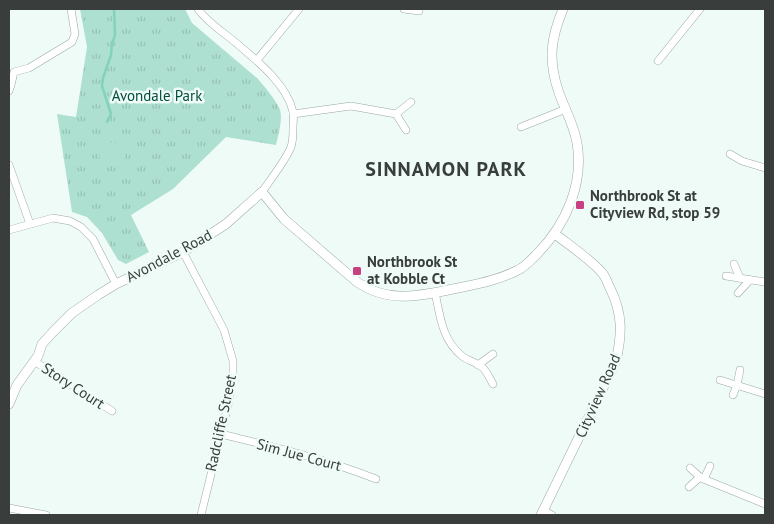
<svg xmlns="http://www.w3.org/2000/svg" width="774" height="524" viewBox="0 0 774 524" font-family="'PT Sans',sans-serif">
<defs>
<pattern id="grass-tufts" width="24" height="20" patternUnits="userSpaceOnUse" patternTransform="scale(1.25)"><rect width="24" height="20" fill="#aee0d1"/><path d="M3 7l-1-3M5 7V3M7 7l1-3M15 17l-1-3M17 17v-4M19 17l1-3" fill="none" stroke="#96c1b4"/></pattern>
</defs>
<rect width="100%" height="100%" fill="#eefbf7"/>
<!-- grass -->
<path fill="url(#grass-tufts)" d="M80,9h105l7,14 65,55c7,8 19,22 23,32 3,9 -2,26 -4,35l-50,-8 -53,52 -42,26 18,37 -23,12 -8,-4 -16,-27 -15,-16 -15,-5 -15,-98 19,3 11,-70z"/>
<!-- pitch -->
<path fill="#aee0d1" d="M104,140l24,7 -5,17 -24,-6z"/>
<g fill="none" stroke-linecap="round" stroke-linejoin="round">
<!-- stream -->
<path stroke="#82d2bc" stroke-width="2.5" d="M107,122l4,-8 -9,-28 1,-8 8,-23 1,-11 3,-9 -1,-26"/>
<!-- minor casing -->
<g stroke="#9ca8a4" stroke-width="8">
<g id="minor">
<path d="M198,9c9,13 25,23 37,33 21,18 52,42 58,70 1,5 0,11 0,16 0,6 0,13 -2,19 -5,13 -21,33 -29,45"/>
<path d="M404,9l15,2"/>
<path d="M257,60l42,-51"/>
<path d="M658,61l42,-52"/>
<path d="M9,91l2,-6 3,-13 15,-4 43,-26 3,-8 -4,-25"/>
<path d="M293,114l58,-8 45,8"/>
<path d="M521,127l45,-18"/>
<path d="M406,130l-10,-16 15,-12"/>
<path d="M730,154l12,7 23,7"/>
<path d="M9,165l21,59"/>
<path d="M9,230l44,-12 17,3 11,6 12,12 23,45"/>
<path d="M183,252l41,78 9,31v14l-4,26 -28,114"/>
<path d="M734,264l6,14"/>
<path d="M726,276l39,6"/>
<path d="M435,292c5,24 7,48 27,64 6,5 15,6 21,12 4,4 7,11 10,16"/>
<path d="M738,293l12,-13"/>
<path d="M34,361l78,50"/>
<path d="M478,365l15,-11"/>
<path d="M720,380l45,14"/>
<path d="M733,395l4,-10 3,-15"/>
<path d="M221,434c52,13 105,25 155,45"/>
<path d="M690,468l11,10 64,26"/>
<path d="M704,479l6,-13"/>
<path d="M689,487l11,-10"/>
<path d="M9,508l37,7"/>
<path d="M543,510l9,5"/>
</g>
</g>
<!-- tertiary casing -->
<g stroke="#9ca8a4" stroke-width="10">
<g id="tertiary">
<path d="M9,404l8,-19 21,-29 4,-12 10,-11 20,-20 26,-18 18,-11 67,-32 43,-28 36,-32 22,27 73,63c35,24 69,12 106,5 19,-4 38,-8 55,-17 7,-3 14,-11 20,-17 28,-29 46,-69 39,-110 -3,-19 -13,-35 -19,-53 -10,-31 -7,-52 5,-81"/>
<path d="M541,515l75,-154c6,-27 7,-47 -6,-73 -2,-4 -4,-10 -7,-14 -10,-13 -34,-29 -48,-40"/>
</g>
</g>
<!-- minor -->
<use href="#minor" stroke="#fff" stroke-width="7"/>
<!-- tertiary -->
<use href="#tertiary" stroke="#fff" stroke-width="9"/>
</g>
<!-- markers -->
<g fill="#c74081" stroke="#eefbf7" stroke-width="2">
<rect x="575" y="200" width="10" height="10" rx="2.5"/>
<rect x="352" y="266" width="10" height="10" rx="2.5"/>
</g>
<g text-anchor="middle" stroke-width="5" stroke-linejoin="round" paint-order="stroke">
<!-- park labels -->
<g font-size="15" fill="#044c3e" stroke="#eefbf7">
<text x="157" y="101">Avondale Park</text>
</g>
<!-- poi labels -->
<g font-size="15" font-weight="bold" fill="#393e3c" stroke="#eefbf7" text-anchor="start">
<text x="590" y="201">Northbrook St at<tspan x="590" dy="17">Cityview Rd, stop 59</tspan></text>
<text x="367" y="267">Northbrook St<tspan x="367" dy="17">at Kobble Ct</tspan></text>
</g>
<!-- street labels -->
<g font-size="15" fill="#393e3c" stroke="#eefbf7">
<text transform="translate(169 256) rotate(-28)" y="5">Avondale Road</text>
<text transform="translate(73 386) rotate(33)" y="5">Story Court</text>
<text transform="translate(598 396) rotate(-66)" y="5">Cityview Road</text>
<text transform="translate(221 423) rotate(-78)" y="5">Radcliffe Street</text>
<text transform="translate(299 455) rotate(15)" y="5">Sim Jue Court</text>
</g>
<!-- district labels -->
<g font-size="20" font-weight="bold" letter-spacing="1" fill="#393e3c" stroke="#eefbf7">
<text x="446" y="176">SINNAMON PARK</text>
</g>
</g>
<!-- border -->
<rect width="774" height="524" fill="none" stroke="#393e3c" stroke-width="20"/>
</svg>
